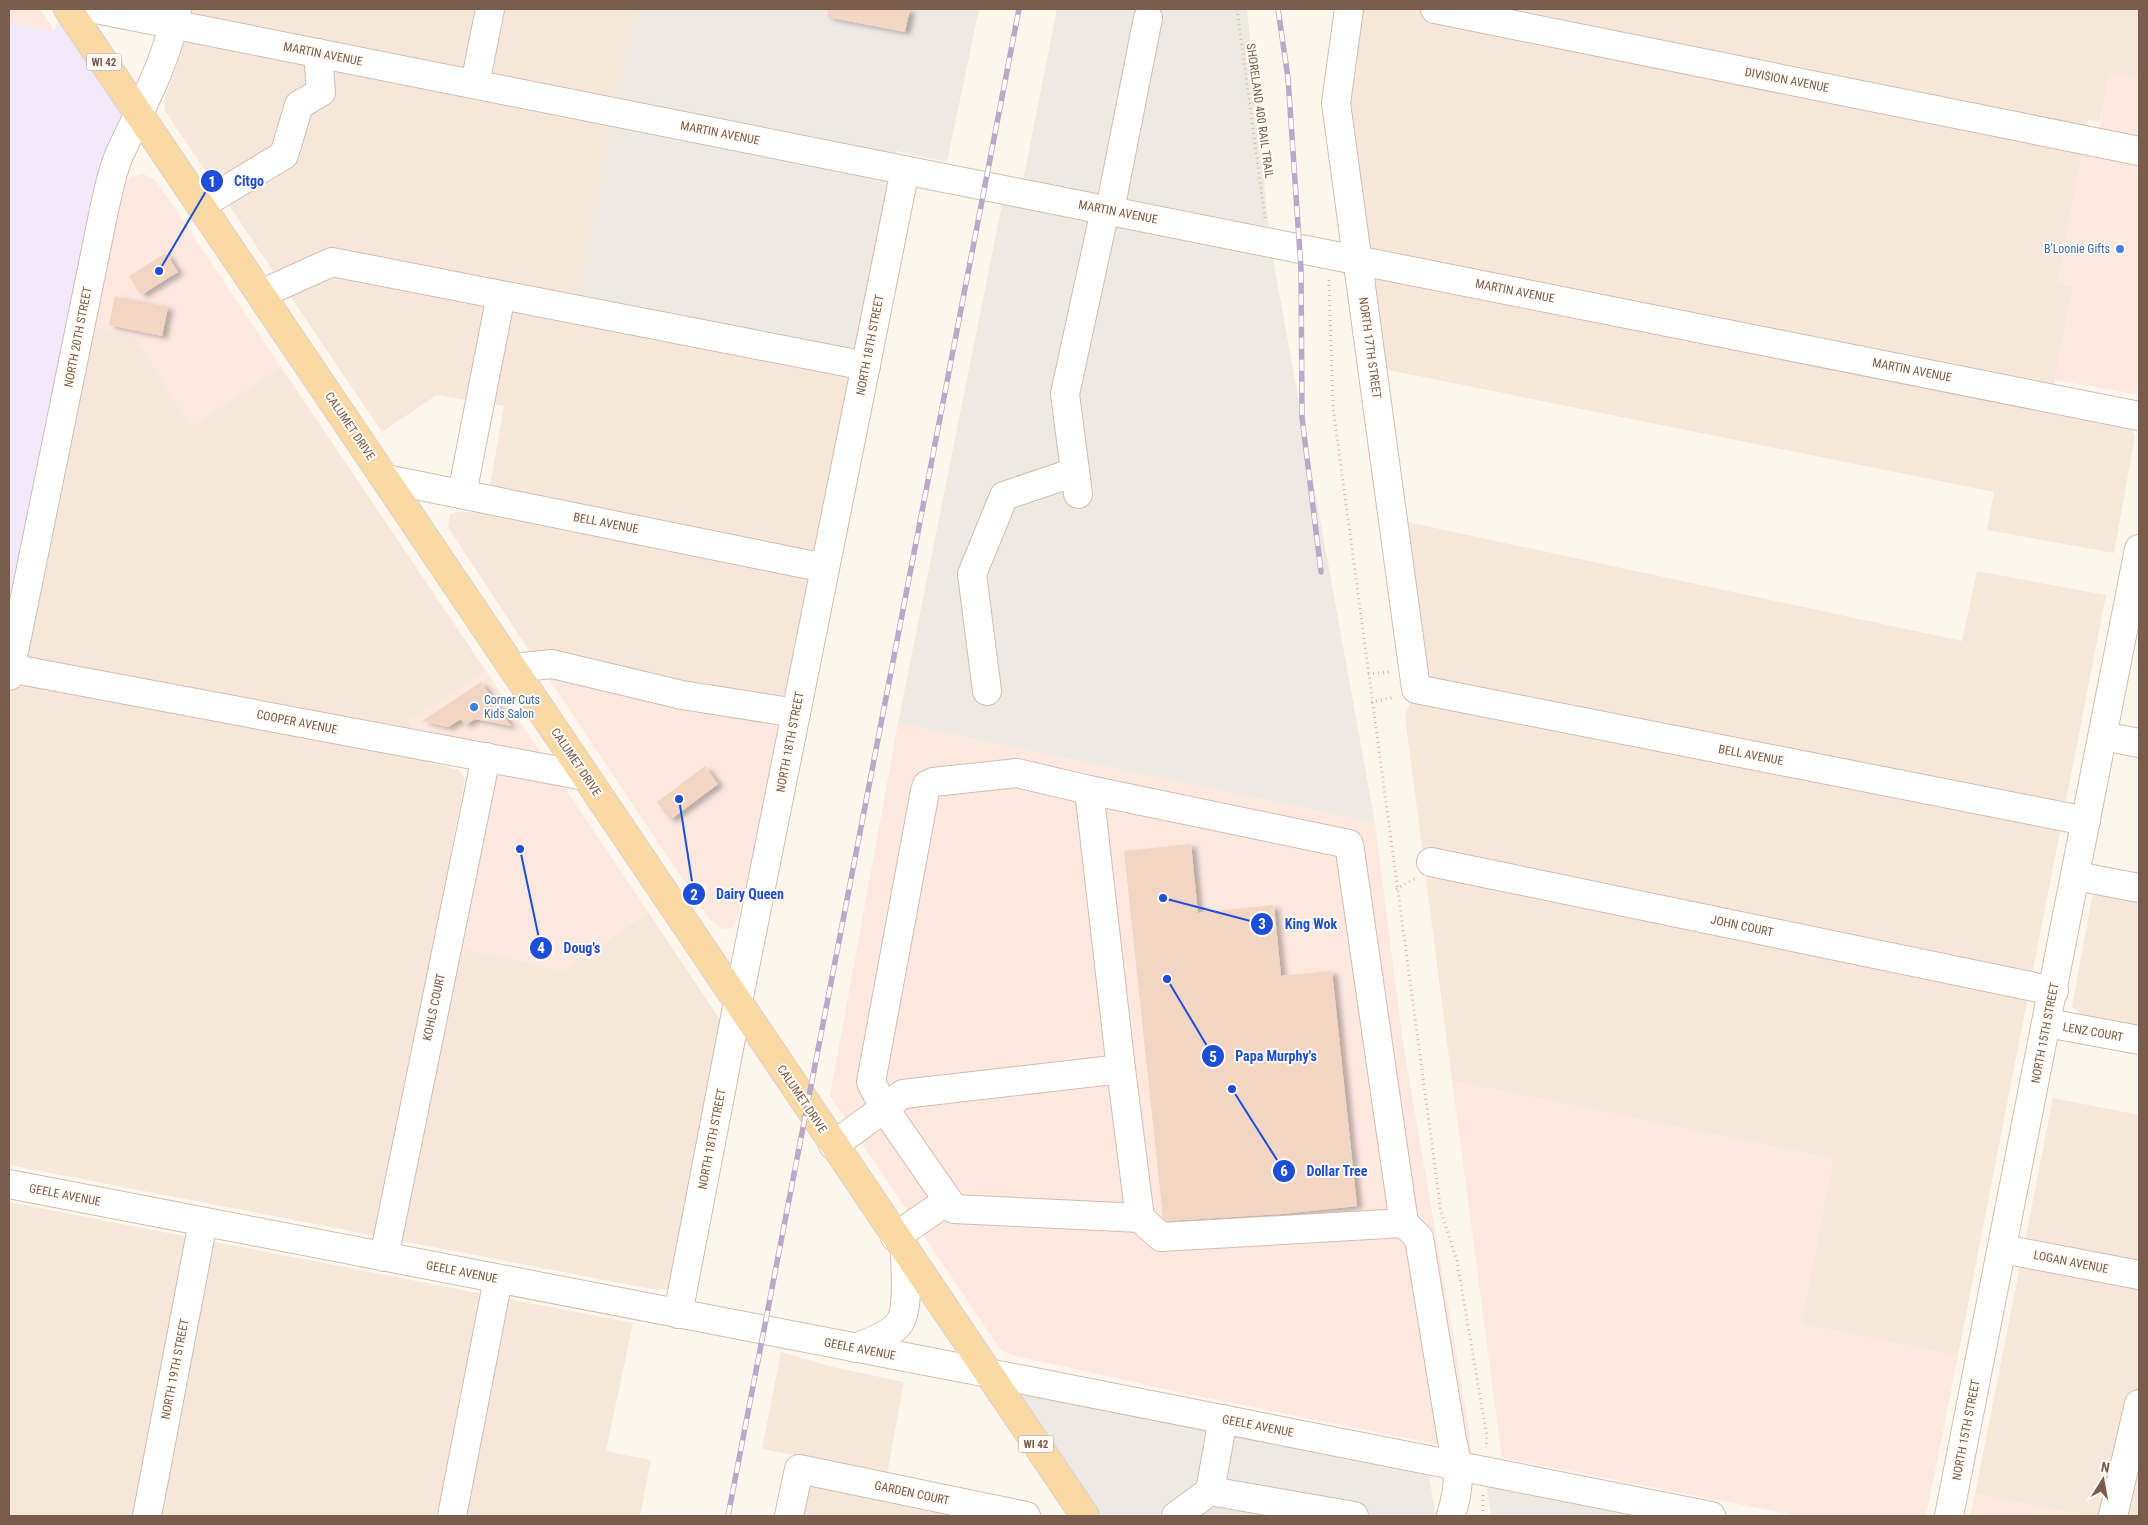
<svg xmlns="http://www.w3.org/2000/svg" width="2148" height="1525" viewBox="0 0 2148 1525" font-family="'Roboto Condensed',sans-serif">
<defs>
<filter id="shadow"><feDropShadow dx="5.5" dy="3" stdDeviation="2.5" flood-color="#0004"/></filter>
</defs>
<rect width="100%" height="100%" fill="#fdf6ec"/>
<!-- residential -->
<g fill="#f5e8da">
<path d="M191,9h444l-58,291 274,71 -65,334 -256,-53 -82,-125 2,-12 3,-2 6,-2 26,3 19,-108 -67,-11 -55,37 -217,-321 -1,-11 18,-49z"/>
<path d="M1357,9h782v70l-29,-6 -10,49 -12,-2 -30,163 15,3 -23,120 79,19 6,11 -21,117 -127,-23 7,-38 -616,-124 -36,-278z"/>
<path d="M91,326l44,10 56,90 90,-59 205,304 -76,50 16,40 32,9 7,9 -31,163 134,29 2,-5 78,-54 71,106 3,5 -50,261 -3,5 -13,1 -647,-125v-483l11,2z"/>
<path d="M1398,520l564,121 15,-70 129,24 -148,761 -157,-32 32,-165 -381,-78 -47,-365 9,-23 11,2 5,-21 -4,-2z"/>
<path d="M2094,886l45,9v131l-58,-11 -9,-8z"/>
<path d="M2053,1098l86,17v401h-55l-109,-22z"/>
<path d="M9,1202l624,121 -27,128 45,9 -11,56h-631z"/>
<path d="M781,1352l52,15 71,15 -22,120 73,14h-152l11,-57 -52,-10z"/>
</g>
<!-- commercial -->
<g fill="#fde8e0">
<path d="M9,9h31l15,23 -46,-9z"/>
<path d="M2110,73l29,6v313l-3,2 -81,-14 18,-94 -15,-3 24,-134 13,2z"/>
<path d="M143,174l11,5 7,9 120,179 -90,60 -56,-91 -44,-10 32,-137 7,-12z"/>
<path d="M486,671l162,241 -78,54 -1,5 -108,-23 42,-202 -90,-17 -4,-8z"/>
<path d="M547,676l236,41 -35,167 -11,35 -5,9 -9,1 -13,-9z"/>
<path d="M898,723l477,100 28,220 66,385 2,23 -279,-56 -176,-39 -13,-5 -5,-5 -168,-250z"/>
<path d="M1452,1081l381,78 -32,165 157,32 -32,160h-127l-297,-58z"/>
<path d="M1975,1494l109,22h-114z"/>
</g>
<!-- industrial -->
<g fill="#efe9e4">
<path d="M635,9h344l-32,153 -51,-11 -42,206 -277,-57z"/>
<path d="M1057,9h190l23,233 105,581 -477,-100 104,-519 16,2z"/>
<path d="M988,1373l438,87 10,56h-351z"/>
<path d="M1484,1470l227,46h-220z"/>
</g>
<!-- education -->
<path fill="#f3e8fa" d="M62,9l78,106 -131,553v-645l45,9z"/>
<!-- building -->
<g fill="#f3d5c3" filter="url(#shadow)">
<path d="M828,9h82l-5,23 -78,-15z"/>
<path d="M166,253l12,19 -37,23 -12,-19z"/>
<path d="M115,296l53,11 -6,29 -53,-11z"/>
<path d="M481,682l30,44 -36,-7 -10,6 -4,-6 -13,8 -26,-6z"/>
<path d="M705,766l13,18 -48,36 -13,-18z"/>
<path d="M1191,844l7,69 76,-8 7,71 51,-5 25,235 -76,8 -114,7 -4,-3 -39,-367z"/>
</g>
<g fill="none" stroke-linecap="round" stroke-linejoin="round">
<!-- minor casing -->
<g stroke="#d1beb0" stroke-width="30">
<g id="minor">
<path d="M96,9l2043,407"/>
<path d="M1349,9l-13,94 80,586 670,132"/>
<path d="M1435,9l704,142"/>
<path d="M475,84l15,-75"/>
<path d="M201,205l83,-50 15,-50 22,-13 -3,-39"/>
<path d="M1110,210l38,-192"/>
<path d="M261,294l71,-32 534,104"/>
<path d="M386,479l439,89"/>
<path d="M462,494l39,-199"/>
<path d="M1078,494l-13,-100 40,-184"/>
<path d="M9,668l576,108"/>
<path d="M513,668l39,-4 130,31 114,18"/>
<path d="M9,676l95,-466c5,-20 8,-41 17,-59 22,-47 46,-90 56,-142"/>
<path d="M987,691l-15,-117 32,-78 71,-24"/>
<path d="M2103,736l36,7"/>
<path d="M1089,790l260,54 55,379"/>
<path d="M1431,862l623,129"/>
<path d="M2076,876l63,12"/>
<path d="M2047,1023l92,17"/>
<path d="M833,1145c24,-16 47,-34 70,-51l218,-25 -32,-279 -72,-17 -84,9 -6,3 -2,6 -54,291 13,26 70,101 186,9 -19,-149"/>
<path d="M9,1184l1015,196 687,136"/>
<path d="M1140,1218l21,19 243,-14 15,15 33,202c8,31 8,45 -1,76"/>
<path d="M895,1237l52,-36"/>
<path d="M2003,1249l136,26"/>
<path d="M384,1257l102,-500"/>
<path d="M678,1314l60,-312 167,-832"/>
<path d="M855,1348c14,-6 31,-11 42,-22 13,-13 8,-55 8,-74"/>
<path d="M1223,1419l-13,72 144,25"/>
<path d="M147,1516l56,-294"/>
<path d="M452,1516l46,-237"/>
<path d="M789,1516l10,-47 227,47"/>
<path d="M1176,1516l34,-25"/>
<path d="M1949,1516l190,-967"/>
<path d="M2113,1516l26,-112"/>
</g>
</g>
<!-- major casing -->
<g stroke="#dad1cd" stroke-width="30">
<path id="major" d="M68,9l1017,1507"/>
</g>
<!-- path -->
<g stroke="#d9b8a5" stroke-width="3" stroke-dasharray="1 4" stroke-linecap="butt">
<path d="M1237,9l28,210"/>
<path d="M1329,280l4,127 108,805 16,49 30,176 -1,11"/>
<path d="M1368,674l22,-2"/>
<path d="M1371,702l24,-5"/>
<path d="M1396,889l20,-11"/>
<path d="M1483,1516v-22"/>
</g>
<!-- minor -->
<use href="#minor" stroke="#fff" stroke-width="28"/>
<!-- major -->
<use href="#major" stroke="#fbd9a5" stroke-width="28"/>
<!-- rail casing -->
<g stroke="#b9a8c9" stroke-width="5.5">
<g id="rail">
<path d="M1278,9l10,69 13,191 1,148 19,155"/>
<path d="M728,1516l291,-1507"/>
</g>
</g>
<!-- rail -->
<use href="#rail" stroke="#fffaf3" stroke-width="4" stroke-dasharray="11" stroke-linecap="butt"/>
</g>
<!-- markers -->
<g fill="#3f7fe0" stroke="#fffaf3" stroke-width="2">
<circle cx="2120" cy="249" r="5"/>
<circle cx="474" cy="707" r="5"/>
</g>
<g text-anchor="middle" stroke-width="4" stroke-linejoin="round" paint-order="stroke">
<!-- shield labels -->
<g fill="#fffaf3" stroke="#a28b7f" stroke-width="1">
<rect x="86.5" y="53.5" width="35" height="17" rx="4"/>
<rect x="1018.5" y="1435.5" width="35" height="17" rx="4"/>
</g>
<g font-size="11" font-weight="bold" fill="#7a5c4d">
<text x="104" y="66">WI 42</text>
<text x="1036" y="1448">WI 42</text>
</g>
<!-- street labels -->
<g font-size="12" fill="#7a5c4d" stroke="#fffaf3">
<text transform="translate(323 54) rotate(11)" y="4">MARTIN AVENUE</text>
<text transform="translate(1787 80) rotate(11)" y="4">DIVISION AVENUE</text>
<text transform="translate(1260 111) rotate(82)" y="4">SHORELAND 400 RAIL TRAIL</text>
<text transform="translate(720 133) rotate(11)" y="4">MARTIN AVENUE</text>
<text transform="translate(1118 212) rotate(11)" y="4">MARTIN AVENUE</text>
<text transform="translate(1515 291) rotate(11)" y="4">MARTIN AVENUE</text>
<text transform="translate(78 337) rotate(-79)" y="4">NORTH 20TH STREET</text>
<text transform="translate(870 345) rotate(-79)" y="4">NORTH 18TH STREET</text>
<text transform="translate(1370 348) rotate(82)" y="4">NORTH 17TH STREET</text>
<text transform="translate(1912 370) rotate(11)" y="4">MARTIN AVENUE</text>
<text transform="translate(350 426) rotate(56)" y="4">CALUMET DRIVE</text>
<text transform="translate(606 523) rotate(11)" y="4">BELL AVENUE</text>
<text transform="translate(297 722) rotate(11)" y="4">COOPER AVENUE</text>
<text transform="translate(790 742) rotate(-79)" y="4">NORTH 18TH STREET</text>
<text transform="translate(1751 755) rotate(11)" y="4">BELL AVENUE</text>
<text transform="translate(576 762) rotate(56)" y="4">CALUMET DRIVE</text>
<text transform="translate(1742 926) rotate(12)" y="4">JOHN COURT</text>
<text transform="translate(434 1007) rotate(-78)" y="4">KOHLS COURT</text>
<text transform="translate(2093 1032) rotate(10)" y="4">LENZ COURT</text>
<text transform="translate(2045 1033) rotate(-79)" y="4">NORTH 15TH STREET</text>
<text transform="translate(802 1099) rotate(56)" y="4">CALUMET DRIVE</text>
<text transform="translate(712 1139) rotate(-79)" y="4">NORTH 18TH STREET</text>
<text transform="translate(65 1195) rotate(11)" y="4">GEELE AVENUE</text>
<text transform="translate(2071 1262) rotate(11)" y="4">LOGAN AVENUE</text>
<text transform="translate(462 1272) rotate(11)" y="4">GEELE AVENUE</text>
<text transform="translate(860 1349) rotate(11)" y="4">GEELE AVENUE</text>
<text transform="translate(175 1369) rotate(-79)" y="4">NORTH 19TH STREET</text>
<text transform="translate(1258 1426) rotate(11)" y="4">GEELE AVENUE</text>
<text transform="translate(1966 1430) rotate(-79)" y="4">NORTH 15TH STREET</text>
<text transform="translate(912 1493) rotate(12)" y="4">GARDEN COURT</text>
</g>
<!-- shop labels -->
<g font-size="12" fill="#366cbe" stroke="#fffaf3" text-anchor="end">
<text x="2110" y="253">B'Loonie Gifts</text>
<text x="484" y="704" text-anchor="start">Corner Cuts<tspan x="484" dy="14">Kids Salon</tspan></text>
</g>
</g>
<!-- callouts -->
<path fill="none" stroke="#1d4ed8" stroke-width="2" d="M159 271L212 181M679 799L694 894M1163 898L1262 924M520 849L541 948M1167 979L1213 1056M1232 1089L1284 1171"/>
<g fill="#1d4ed8" stroke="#fffaf3" stroke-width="2">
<circle cx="159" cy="271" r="5"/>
<circle cx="679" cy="799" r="5"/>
<circle cx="1163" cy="898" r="5"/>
<circle cx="520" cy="849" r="5"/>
<circle cx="1167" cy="979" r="5"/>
<circle cx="1232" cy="1089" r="5"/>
<circle cx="212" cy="181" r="12"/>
<circle cx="694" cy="894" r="12"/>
<circle cx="1262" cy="924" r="12"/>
<circle cx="541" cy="948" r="12"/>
<circle cx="1213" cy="1056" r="12"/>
<circle cx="1284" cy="1171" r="12"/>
</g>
<g font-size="15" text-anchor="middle" font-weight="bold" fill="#fff">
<text x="212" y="187">1</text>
<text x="694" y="900">2</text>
<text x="1262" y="929">3</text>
<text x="541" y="953">4</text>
<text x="1213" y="1062">5</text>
<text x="1284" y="1176">6</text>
</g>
<g font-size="14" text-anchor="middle" font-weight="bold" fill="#1d4ed8" stroke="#fffaf3" stroke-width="4" stroke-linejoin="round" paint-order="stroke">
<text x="249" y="186">Citgo</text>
<text x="750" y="899">Dairy Queen</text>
<text x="1311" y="929">King Wok</text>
<text x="582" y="953">Doug's</text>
<text x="1276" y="1061">Papa Murphy's</text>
<text x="1337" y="1176">Dollar Tree</text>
</g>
<!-- border -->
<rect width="2148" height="1525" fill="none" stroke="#7a5c4d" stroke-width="20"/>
<!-- north arrow -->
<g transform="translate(2103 1480) rotate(11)" stroke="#fffaf3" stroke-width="4" paint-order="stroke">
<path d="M0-4L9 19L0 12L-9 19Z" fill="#7a5c4d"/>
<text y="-8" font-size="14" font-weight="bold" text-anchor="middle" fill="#7a5c4d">N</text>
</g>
</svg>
